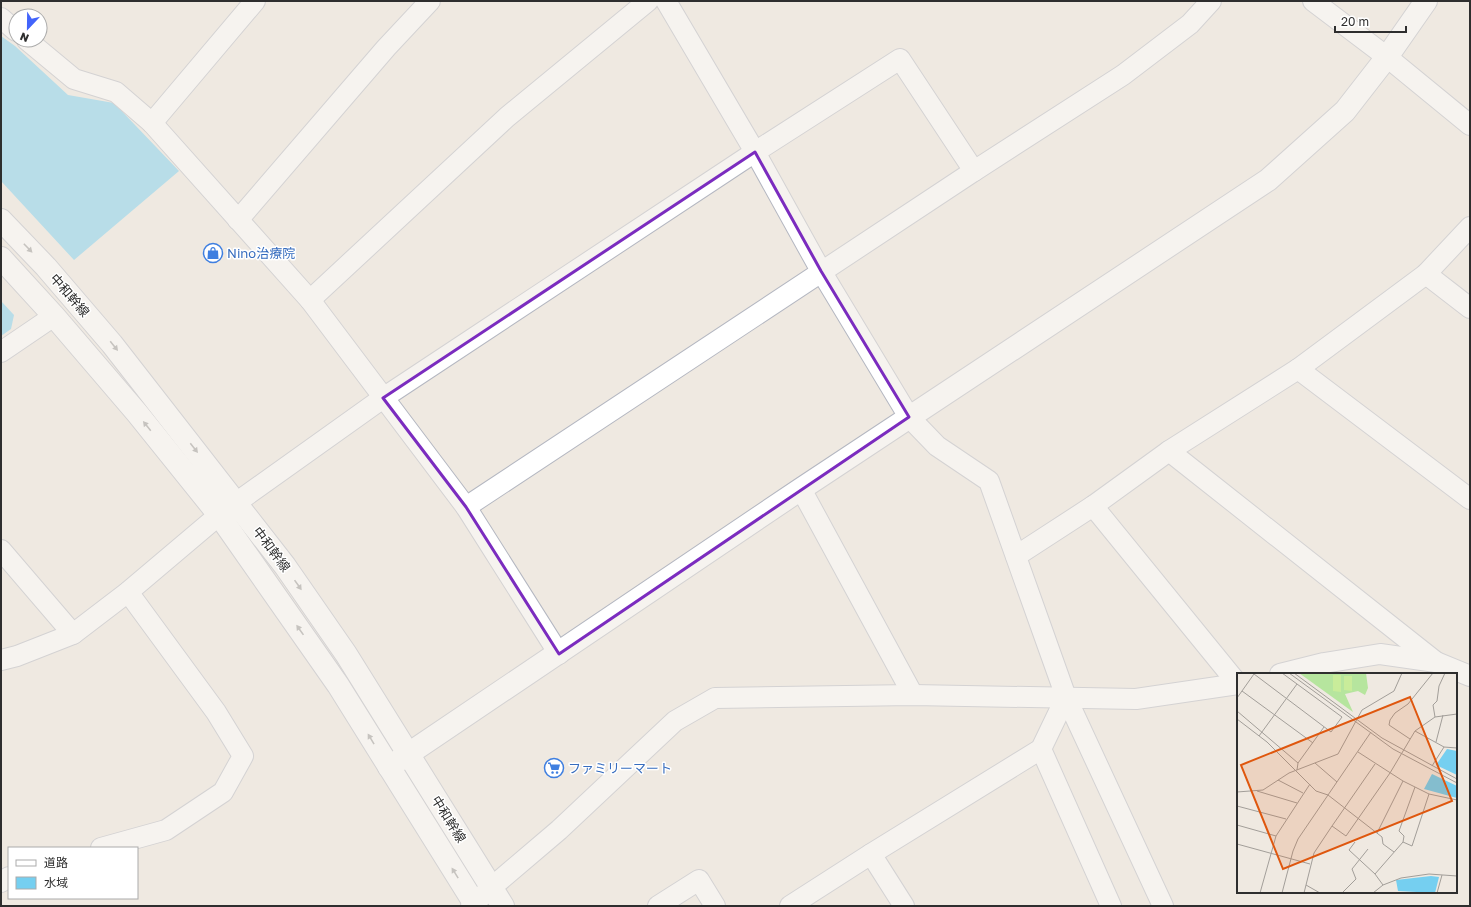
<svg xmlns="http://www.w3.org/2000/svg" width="1471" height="907" viewBox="0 0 1471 907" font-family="'Golos Text','Noto Sans JP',sans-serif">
<rect width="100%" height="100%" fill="#efe9e1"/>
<!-- water -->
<g fill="#75cff0">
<path d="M1,36l14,10 53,49 46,8 65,68 -105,89 -73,-79z"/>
<path d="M1,301l13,14 -3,14 -10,7z"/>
</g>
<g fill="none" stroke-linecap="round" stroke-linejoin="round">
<!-- minor casing -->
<g stroke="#b4b7c1" stroke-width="22">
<g id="minor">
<path d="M666,1l89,151 66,119 88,146 28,29 52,35 77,216 97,209"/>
<path d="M1313,1l74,56 83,68"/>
<path d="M1,18l15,13"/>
<path d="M27,40l47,39 42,13 36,31 158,177 156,207 93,147"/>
<path d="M152,123l103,-122"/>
<path d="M238,220l148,-172 44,-47"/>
<path d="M1426,274l44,34"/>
<path d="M310,300l197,-183 141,-116"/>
<path d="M1,352l53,-36"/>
<path d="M1298,369l172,130"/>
<path d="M1169,451l267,211"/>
<path d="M801,489l112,206"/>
<path d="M1093,506l145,178"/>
<path d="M466,507l508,-336"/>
<path d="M1,550l72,84"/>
<path d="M1016,556l77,-50 76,-55 129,-82 128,-95 44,-47"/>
<path d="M1,660l16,-4 56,-22 55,-42 91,-77 164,-117 372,-246 145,-93 74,112 149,-96 67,-51 21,-23"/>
<path d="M1280,674l44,-11 56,-9 56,8 34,14"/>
<path d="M1041,749l70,157"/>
<path d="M101,848l65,-18 57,-38 20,-36 -27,-44 -88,-120"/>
<path d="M871,854l33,52"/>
<path d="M1,882l8,-5"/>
<path d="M471,906l21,-19 67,-57 116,-109 40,-23 198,-3 223,4 102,-15"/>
<path d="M658,906l41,-26 16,26"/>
<path d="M790,906l81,-52 170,-105 25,-52"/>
</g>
</g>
<!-- tertiary casing -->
<g stroke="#b4b7c1" stroke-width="24">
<path id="tertiary" d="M389,767l412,-278 467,-309 77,-69 42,-54 39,-56"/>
</g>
<!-- secondary casing -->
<g stroke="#b4b7c1" stroke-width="24">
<g id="secondary">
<path d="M1,220l45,47 66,77 173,222 61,88 157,252"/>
<path d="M1,258l53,58 83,97 82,102 119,170 138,221"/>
</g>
</g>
<!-- minor -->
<use href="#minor" stroke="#fff" stroke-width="20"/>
<!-- tertiary -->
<use href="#tertiary" stroke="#fff" stroke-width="22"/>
<!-- secondary -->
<use href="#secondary" stroke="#fff" stroke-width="22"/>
</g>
<!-- one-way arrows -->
<defs><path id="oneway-solid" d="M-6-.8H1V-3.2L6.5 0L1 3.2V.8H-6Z"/></defs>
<g fill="#969696">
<use href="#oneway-solid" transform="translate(28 248) rotate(46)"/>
<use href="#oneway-solid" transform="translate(114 346) rotate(51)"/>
<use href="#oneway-solid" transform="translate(147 426) rotate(-129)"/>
<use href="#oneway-solid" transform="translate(194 448) rotate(52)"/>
<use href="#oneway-solid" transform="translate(298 585) rotate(55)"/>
<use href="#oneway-solid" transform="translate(300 630) rotate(-125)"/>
<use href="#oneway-solid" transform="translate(371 739) rotate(-121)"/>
<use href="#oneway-solid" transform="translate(455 873) rotate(-122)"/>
</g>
<!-- marked area -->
<path d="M0 0H1471V907H0ZM755,152l66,119 88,146 -350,237 -93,-147 -83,-109z" fill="#efe9e1" fill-opacity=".55" fill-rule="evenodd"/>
<path fill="none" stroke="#7b2cbf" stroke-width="3" stroke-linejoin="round" d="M755,152l66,119 88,146 -350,237 -93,-147 -83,-109z"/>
<!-- icons -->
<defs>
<g id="shop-ring" transform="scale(1)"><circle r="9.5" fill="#fff" stroke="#3f7fe0" stroke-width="1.5"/><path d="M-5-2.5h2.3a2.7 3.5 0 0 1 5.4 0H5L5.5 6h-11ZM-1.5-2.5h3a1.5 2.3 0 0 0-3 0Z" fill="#3f7fe0"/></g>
<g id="supermarket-ring" transform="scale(1)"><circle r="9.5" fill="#fff" stroke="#3f7fe0" stroke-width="1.5"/><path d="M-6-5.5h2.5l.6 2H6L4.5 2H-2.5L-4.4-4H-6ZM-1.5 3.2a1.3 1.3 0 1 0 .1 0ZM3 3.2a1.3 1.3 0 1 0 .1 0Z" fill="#3f7fe0"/></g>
</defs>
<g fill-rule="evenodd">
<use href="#shop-ring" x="213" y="253"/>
<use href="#supermarket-ring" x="554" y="768"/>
</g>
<g text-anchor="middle" stroke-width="3" stroke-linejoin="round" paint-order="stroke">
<!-- shop labels -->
<g font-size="13" fill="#366cbe" stroke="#fff" text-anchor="start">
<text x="227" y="258">Nino治療院</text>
<text x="568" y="773">ファミリーマート</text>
</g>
<!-- street labels -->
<g font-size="13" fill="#2e2e2e" stroke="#fff">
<text transform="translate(70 295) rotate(49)" y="5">中和幹線</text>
<text transform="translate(272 549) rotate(53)" y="5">中和幹線</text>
<text transform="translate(449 819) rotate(58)" y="5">中和幹線</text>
</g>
</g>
<!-- overview -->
<g transform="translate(1237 673)">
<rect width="220" height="220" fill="#efe9e1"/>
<path d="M62,0h67l2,15 -3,7 -7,-4 -13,3 8,18z" fill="#b6e59e"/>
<path d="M96,2h8v17l-8,-1zM107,3h8v15l-8,-1z" fill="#c9ec9a"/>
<path d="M210,76l10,2v24l-21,-10zM195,101l25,12v12l-33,-9zM194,203l8,1 -4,16 -37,-2 -2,-11z" fill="#75cff0"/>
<path fill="none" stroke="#a29e99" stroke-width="1" d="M52,0l104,76 64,34M57,0l88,65 75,41M5,18l71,52M0,25l17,-24 77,58 11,-15 -60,-44M0,38l61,52M198,44l-2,-12 4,-4 2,-15 6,-13M0,46l30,23 49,49 12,4 54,42 1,7 11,8M178,58l29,16 13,1M22,63l38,-52M173,66l-21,-14 1,-5 5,-7 13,-9 25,-31M199,69l7,-27M121,79l45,29 26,13 28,6M78,90l22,19M195,93l12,-19M60,97l1,-7 26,-36M41,107l25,13M20,118l40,12M0,119l26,-2 26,-17 49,-19 24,-44 32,-19 8,-18M0,133l49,13M0,152l39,11M95,153l43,-62M140,160l26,-52M118,169l-6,8 26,24M166,169l1,-6 -5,-5 16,-44M0,171l73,20M69,212l8,-32 18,-27 14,10 44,-63 25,-42 20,-14 22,-3M146,212l-8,-11 28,-32 9,4 17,-52M23,220l16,-57 34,-52M45,220l11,-42 5,-12 73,-107M67,220l2,-8 14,8M105,220l14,-14 -4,-10 16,-20M136,220l10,-8 18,-7 28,-4 28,2M200,220l5,-18"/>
<path fill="#df570e" fill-opacity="0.15" stroke="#df570e" stroke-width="2" d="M173,24l42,104 -169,68 -42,-104z"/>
<rect width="220" height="220" fill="none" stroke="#2e2e2e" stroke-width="2"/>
</g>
<!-- border -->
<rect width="1471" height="907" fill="none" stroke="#2e2e2e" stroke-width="4"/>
<!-- legend -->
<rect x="8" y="847" width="130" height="52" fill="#ffffff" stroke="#ababab"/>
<rect x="16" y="860" width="20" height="6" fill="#ffffff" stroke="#ababab"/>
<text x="44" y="867" font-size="12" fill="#2e2e2e">道路</text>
<rect x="16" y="877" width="20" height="12" fill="#75cff0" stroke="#ababab"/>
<text x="44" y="887" font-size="12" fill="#2e2e2e">水域</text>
<!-- north arrow -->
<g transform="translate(28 28) rotate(202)"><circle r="19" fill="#ffffff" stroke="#ababab"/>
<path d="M0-3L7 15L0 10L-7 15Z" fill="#4264fb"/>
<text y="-6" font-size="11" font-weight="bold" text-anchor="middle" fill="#2e2e2e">N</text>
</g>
<!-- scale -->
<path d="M1335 26v6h71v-6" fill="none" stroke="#2e2e2e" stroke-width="2"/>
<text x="1341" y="26" font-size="12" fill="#2e2e2e" stroke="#ffffff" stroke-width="3" paint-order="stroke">20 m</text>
</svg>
